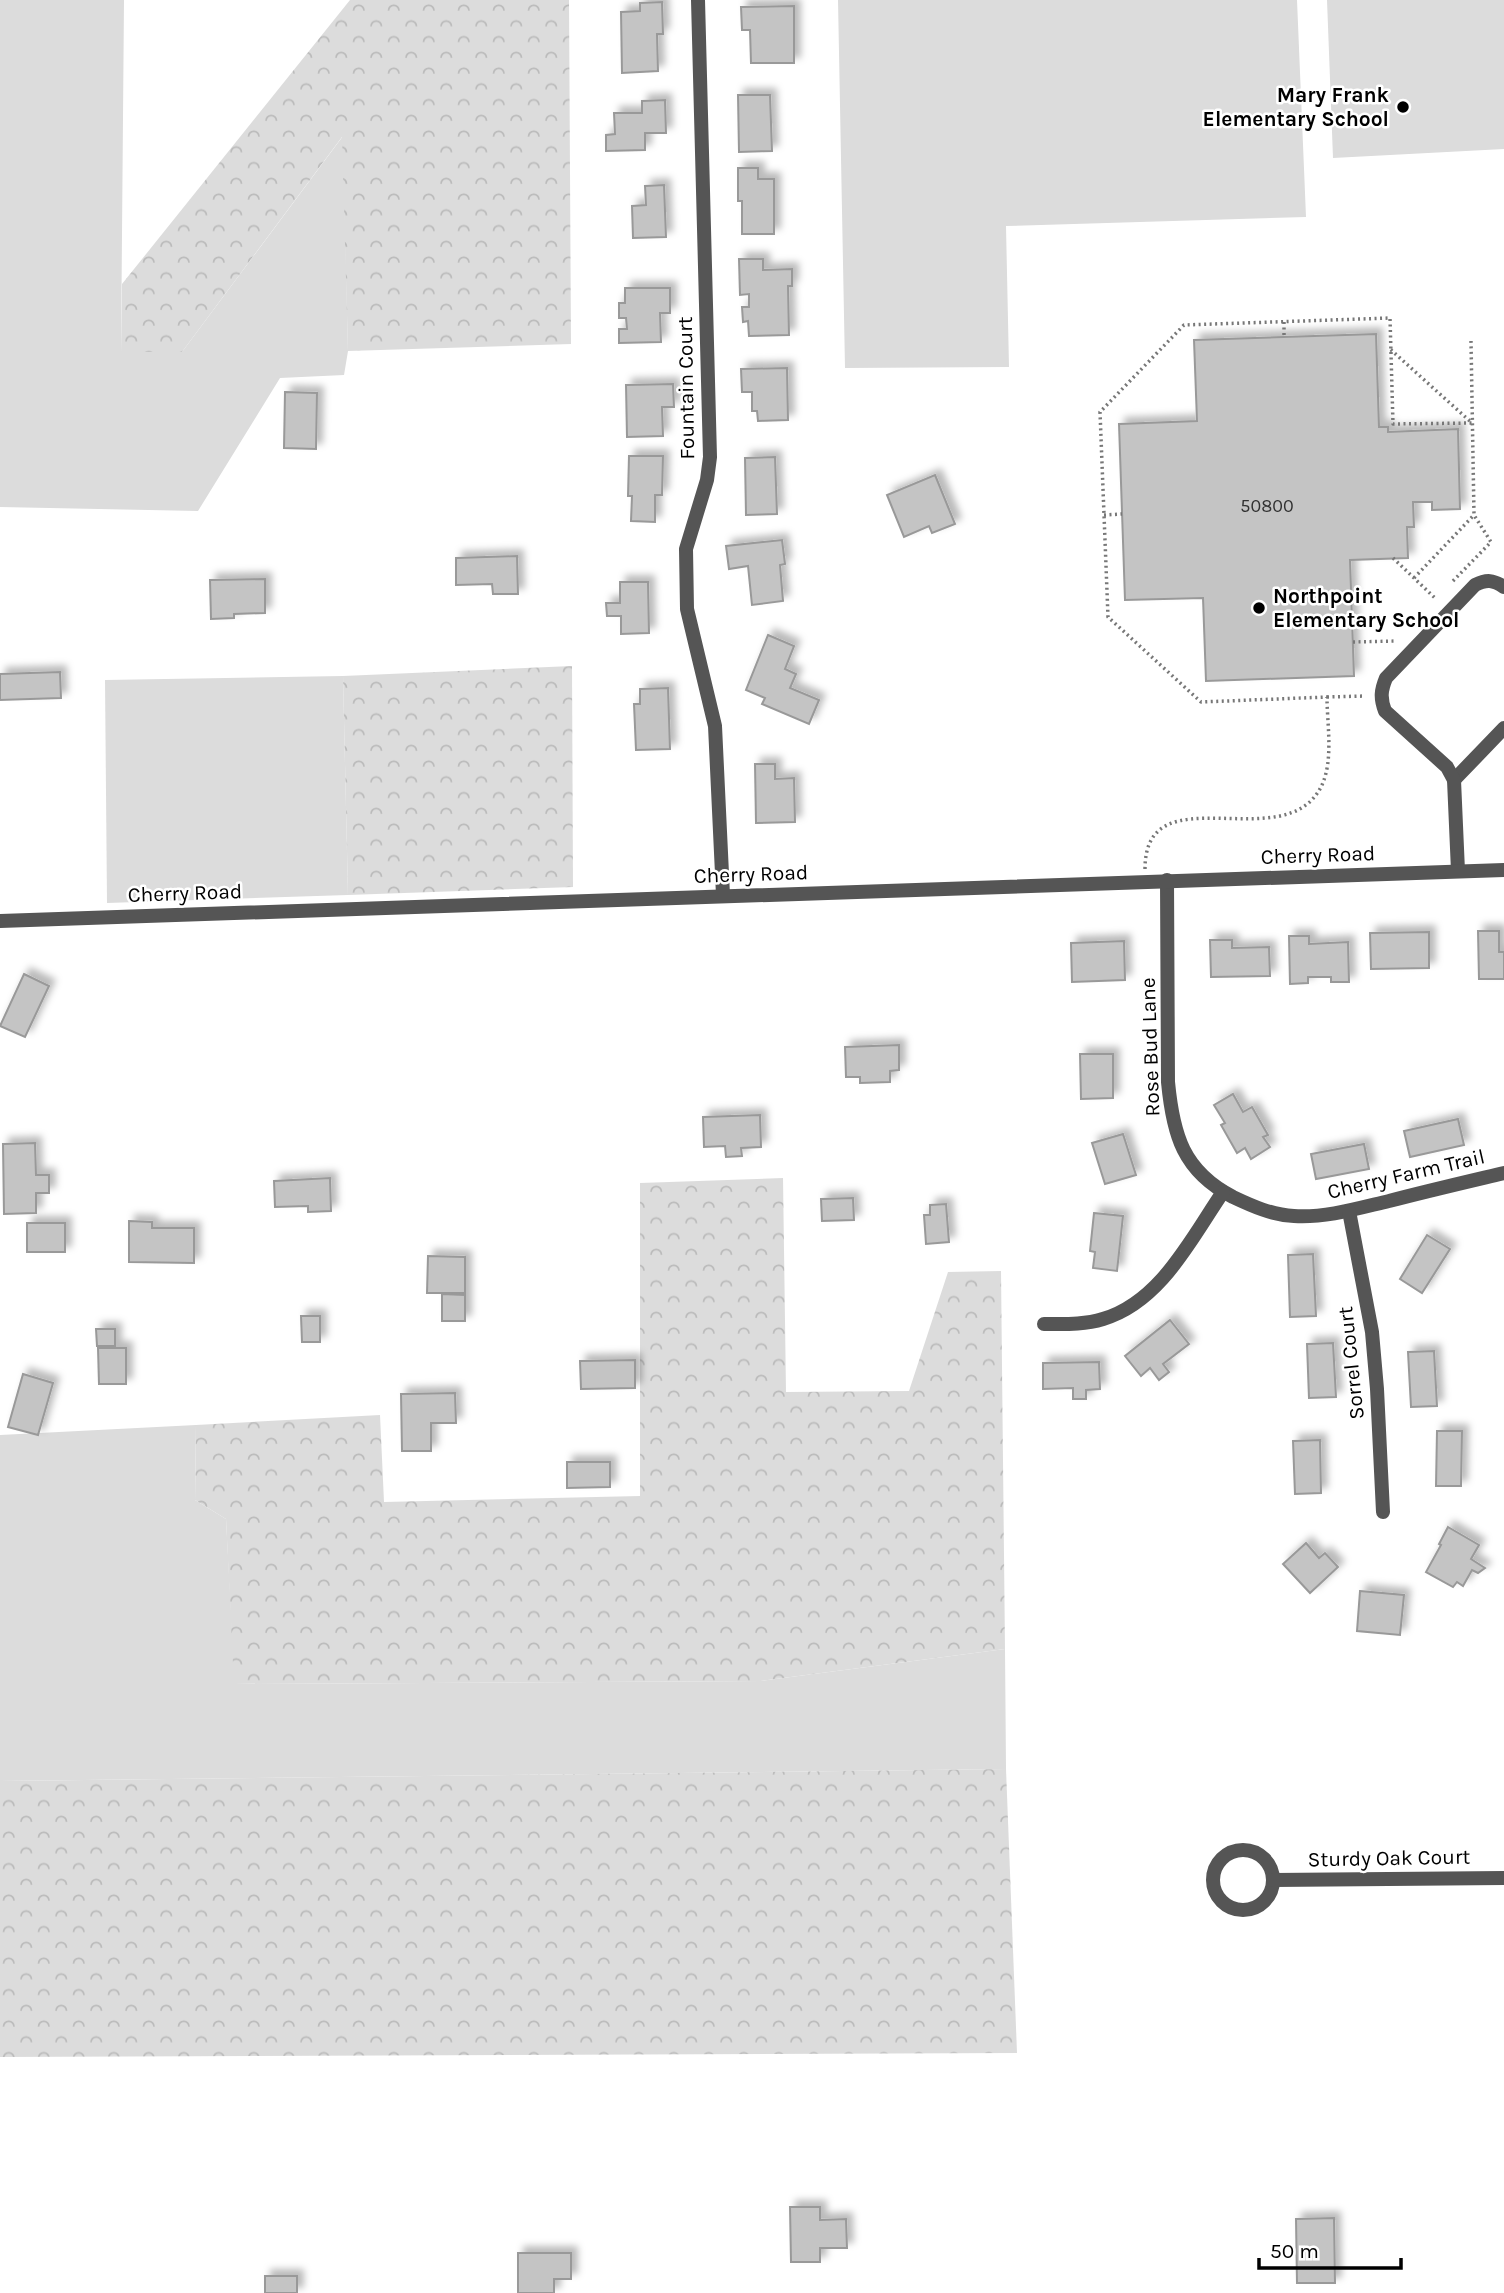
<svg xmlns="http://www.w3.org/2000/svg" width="1504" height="2293" viewBox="0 0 1504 2293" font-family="Karla,sans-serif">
<defs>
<pattern id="forest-crowns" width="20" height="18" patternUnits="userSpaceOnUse" patternTransform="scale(1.75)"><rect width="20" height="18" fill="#dcdcdc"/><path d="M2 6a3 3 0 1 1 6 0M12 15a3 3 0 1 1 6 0" fill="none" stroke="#bbb"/></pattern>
<filter id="shadow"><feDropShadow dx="6" dy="-6" stdDeviation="3.5" flood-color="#0004"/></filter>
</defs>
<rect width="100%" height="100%" fill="#fff"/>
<!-- green -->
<g fill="#dcdcdc">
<path d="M0,0h124l-3,352h61l161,-216 5,215 -4,24 -64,3 -82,133 -198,-4z"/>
<path d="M838,0h459l9,217 -300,9 3,141 -164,1z"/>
<path d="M1327,0h177v149l-171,9z"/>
<path d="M343,676l5,219 -241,8 -2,-223z"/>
<path d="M196,1425l-1,75 31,19 9,165 526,-3 244,-32 1,120 -1006,12v-346z"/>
</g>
<!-- forest -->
<g fill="url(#forest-crowns)">
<path d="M350,0h219l2,344 -223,7 -6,-214 -160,215h-61l1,-68z"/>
<path d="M572,666l1,221 -225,8 -5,-219z"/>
<path d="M783,1178l3,214 123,-1 39,-119 53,-1 4,378 -244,32 -527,3 -8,-165 -31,-19 1,-75 184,-10 4,87 256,-6v-313z"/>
<path d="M1006,1769l11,284 -1017,4v-276z"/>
</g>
<!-- building -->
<g fill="#c4c4c4" stroke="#999" stroke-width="2" filter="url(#shadow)">
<path d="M662,2l1,32h-6l1,37 -36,2 -1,-61 19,-1v-8z"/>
<path d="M794,6v57h-43l-1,-33h-8l-1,-23z"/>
<path d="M738,95h32l2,56 -33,1z"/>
<path d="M665,100l1,33h-21v17l-39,1v-16l9,-1 -1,-21h28v-12z"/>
<path d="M738,168h20v11h16v55h-32v-33h-4z"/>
<path d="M664,185l2,52 -33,1 -1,-32 14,-1 -1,-19z"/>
<path d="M739,259h24v11l29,-1v17h-4l1,49 -40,1 -1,-15 -5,1 -1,-15h7v-13l-9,1z"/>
<path d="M625,288h45v25h-10l1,29 -42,1v-14h8l-1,-11h-7v-15h6z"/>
<path d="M1376,334l3,93h9v5l70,-3 2,80 -28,1v-8h-19l1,25h-7l1,31 -58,2 4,116 -148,5 -3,-83 -78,2 -6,-176 78,-3 -3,-81z"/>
<path d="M787,368l1,52 -30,1 -1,-10h-5v-19h-10l-1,-23z"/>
<path d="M673,384l1,23h-12l1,29 -36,1 -1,-52z"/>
<path d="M285,392l32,1 -1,56 -32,-1z"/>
<path d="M629,456h34l-1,39h-7v27l-24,-1 1,-25h-4z"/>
<path d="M775,457l2,57 -31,1 -1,-57z"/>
<path d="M935,475l20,49 -23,9 -3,-7 -25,11 -17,-42z"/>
<path d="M782,540l3,24 -5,1 3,36 -31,4 -4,-39 -19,3 -3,-23z"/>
<path d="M517,556l1,38h-25l-1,-10 -36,1v-27z"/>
<path d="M265,579v34l-31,1v4l-23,1 -1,-39z"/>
<path d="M620,582h28l1,51 -28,1v-18h-14l-1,-13h14z"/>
<path d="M768,635l26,11 -9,23 11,5 -6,14 29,12 -10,24 -47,-20 3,-6 -19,-8z"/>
<path d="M60,672l1,26 -61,2v-26z"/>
<path d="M668,688l2,61 -34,1 -2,-46h6v-15z"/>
<path d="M755,764h20v15l19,-1 1,44 -39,1z"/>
<path d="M1478,931h21v21h5v27h-25z"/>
<path d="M1429,932v36l-58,1 -1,-36z"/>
<path d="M1289,936h20v8l39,-2 1,40h-18v-5h-23v6l-18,1z"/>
<path d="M1210,940h22v8l37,-1 1,29 -59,1z"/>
<path d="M1124,941l1,39 -53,2 -1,-39z"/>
<path d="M24,974l25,12 -24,51 -25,-11z"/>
<path d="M899,1045v25l-9,1v11l-30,1v-6h-14l-1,-30z"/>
<path d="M1080,1054h33v44l-32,1z"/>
<path d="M1233,1094l10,18 9,-5 16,28 -5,2 7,10 -19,12 -6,-11 -8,5 -16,-28 4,-2 -11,-18z"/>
<path d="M760,1115l1,32 -20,1 1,8 -16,1 -1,-11 -21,1 -1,-30z"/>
<path d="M1458,1119l6,26 -54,12 -6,-26z"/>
<path d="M1123,1134l13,41 -31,9 -13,-41z"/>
<path d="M35,1143l1,32h13v18h-13v20l-32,1 -1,-70z"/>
<path d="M1364,1144l5,25 -53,10 -5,-25z"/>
<path d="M330,1178l1,33 -23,1v-6l-33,1 -1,-26z"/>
<path d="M853,1198l1,22 -32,1 -1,-22z"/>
<path d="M946,1204l3,38 -23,2 -2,-29h6v-10z"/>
<path d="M1094,1213l29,3 -6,55 -24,-3 2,-16 -5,-1z"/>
<path d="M129,1221l23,1v6h42v35l-65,-1z"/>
<rect x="27" y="1223" width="38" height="29"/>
<path d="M1427,1235l23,14 -28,44 -22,-14z"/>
<path d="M1313,1254l3,62 -26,1 -2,-62z"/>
<path d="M428,1256l37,1v36h-38z"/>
<path d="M442,1294l23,1v26h-23z"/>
<path d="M301,1316h19v26h-18z"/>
<path d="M1170,1320l19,24 -26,20 6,8 -10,8 -9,-12 -9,8 -16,-20z"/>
<path d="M96,1329h19v17h-18z"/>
<path d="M1333,1343l3,54 -27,1 -2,-54z"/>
<path d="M98,1348h28v36h-27z"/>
<path d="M1434,1351l3,55 -26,1 -3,-55z"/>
<path d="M635,1360v28l-54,1 -1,-28z"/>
<path d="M1099,1362l1,27 -14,1v9h-13v-11l-30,1v-26z"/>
<path d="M23,1374l30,9 -15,52 -30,-8z"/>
<path d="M455,1393l1,30h-25v28h-29l-1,-57z"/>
<path d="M1437,1431h25l-1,55h-25z"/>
<path d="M1320,1440l1,53 -26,1 -2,-53z"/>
<path d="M567,1462h43v25l-43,1z"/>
<path d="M1448,1527l31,18 -8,14 14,9 -7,5 -6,-3 -9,16 -6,-4 -4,5 -27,-15 15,-27 -2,-1z"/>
<path d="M1306,1543l13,15 6,-5 13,14 -28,26 -27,-29z"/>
<path d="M1360,1591l44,4 -4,40 -43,-4z"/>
<path d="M790,2207h30v13l26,-1 1,29h-27v14h-29z"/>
<path d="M1334,2218l1,65h-38l-1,-64z"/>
<path d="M518,2253h53v26h-17v14h-36z"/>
<rect x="265" y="2276" width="32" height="17"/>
</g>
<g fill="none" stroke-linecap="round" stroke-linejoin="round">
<!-- path -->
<g stroke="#777" stroke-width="3.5" stroke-dasharray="2 3.5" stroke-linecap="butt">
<path d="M1284,322v15"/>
<path d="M1104,515l18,-1"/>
<path d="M1393,558l43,41"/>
<path d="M1414,578l60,-63"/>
<path d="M1453,581l38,-39 -17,-27 -3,-174"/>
<path d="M1353,642l44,-1"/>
<path d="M1327,697l38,-1"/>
<path d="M1145,869c0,-98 139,-10 176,-82 13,-26 6,-62 6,-90l-126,5 -93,-85 -8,-205 84,-87 206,-7 3,106 79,-1 -82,-74"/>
</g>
<!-- minor -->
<g stroke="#555" stroke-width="14">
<path d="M698,0l12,457 -3,23 -21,69 1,60 28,117 8,169"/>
<path d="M1454,780l50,-52"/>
<path d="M1458,871l-4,-91 -7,-13 -62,-56c-5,-13 -4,-21 1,-33l89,-93c12,-6 18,-5 29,2"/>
<path d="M1167,880l1,202c5,53 15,89 65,115 19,9 39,18 61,19 32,2 65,-8 95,-15 38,-10 77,-19 115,-28"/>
<path d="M0,921l1504,-51"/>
<path d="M1349,1211l23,121 5,57 6,123"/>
<path d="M1044,1324c20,0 40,1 59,-5 58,-17 89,-82 120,-127"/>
<circle cx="1243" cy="1880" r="30"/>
<path d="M1273,1880l231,-2"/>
</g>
</g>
<!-- markers -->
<g fill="#000" stroke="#fff" stroke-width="2.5">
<circle cx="1403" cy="107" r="7"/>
<circle cx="1259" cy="608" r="7"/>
</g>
<g text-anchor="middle" stroke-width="5" stroke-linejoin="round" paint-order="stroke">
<!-- number labels -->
<g font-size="18" fill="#313131">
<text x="1267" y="512">50800</text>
</g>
<!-- poi labels -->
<g font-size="21" font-weight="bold" fill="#000" stroke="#fff" text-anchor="end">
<text x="1389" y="102">Mary Frank<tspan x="1389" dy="24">Elementary School</tspan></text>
<text x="1273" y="603" text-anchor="start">Northpoint<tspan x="1273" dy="24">Elementary School</tspan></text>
</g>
<!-- street labels -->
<g font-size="21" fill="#000" stroke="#fff">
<text transform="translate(686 388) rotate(-91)" y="7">Fountain Court</text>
<text transform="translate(1318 855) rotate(-2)" y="7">Cherry Road</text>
<text transform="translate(751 874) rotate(-2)" y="7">Cherry Road</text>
<text transform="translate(185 893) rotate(-2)" y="7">Cherry Road</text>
<text transform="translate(1150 1047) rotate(-92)" y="7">Rose Bud Lane</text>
<text transform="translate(1406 1174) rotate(-13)" y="7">Cherry Farm Trail</text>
<text transform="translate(1351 1363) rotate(-96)" y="7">Sorrel Court</text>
<text transform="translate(1389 1858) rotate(-1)" y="7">Sturdy Oak Court</text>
</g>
</g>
<!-- scale -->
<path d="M1259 2258v10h142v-10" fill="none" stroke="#000000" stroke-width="3.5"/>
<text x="1270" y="2258" font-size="21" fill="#000000" stroke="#ffffff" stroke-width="5" paint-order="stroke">50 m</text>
</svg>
